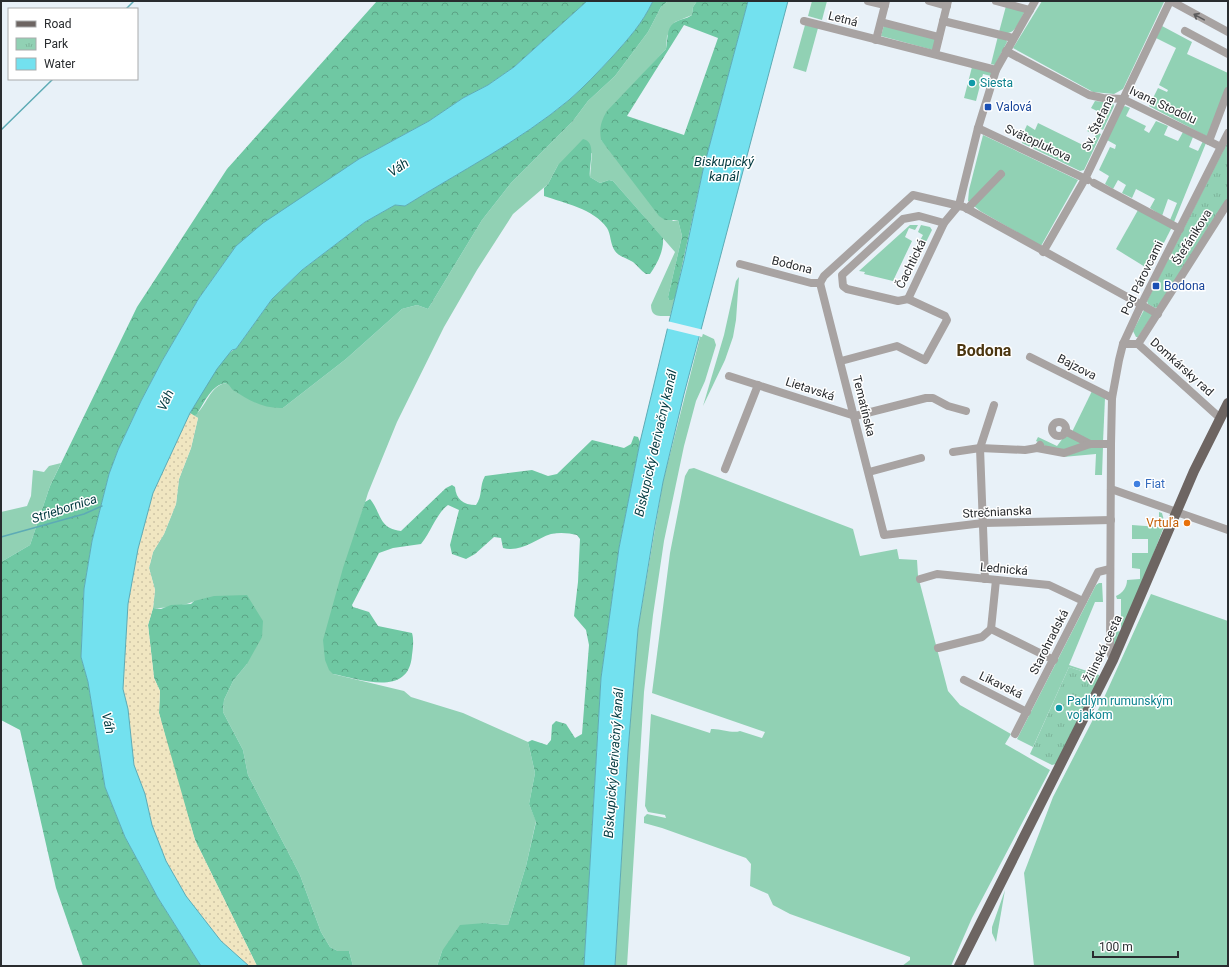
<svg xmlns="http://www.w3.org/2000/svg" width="1229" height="967" viewBox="0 0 1229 967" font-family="Roboto,sans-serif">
<defs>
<pattern id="forest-crowns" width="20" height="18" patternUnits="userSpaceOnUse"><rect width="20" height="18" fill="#6fc8a3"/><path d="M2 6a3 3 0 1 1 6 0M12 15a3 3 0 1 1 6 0" fill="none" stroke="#5ba385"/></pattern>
<pattern id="sand-dots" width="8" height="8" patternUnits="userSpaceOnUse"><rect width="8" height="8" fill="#f0e6c1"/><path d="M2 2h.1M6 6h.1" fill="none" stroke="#cec5a6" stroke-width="1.8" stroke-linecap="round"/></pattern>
<pattern id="park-tufts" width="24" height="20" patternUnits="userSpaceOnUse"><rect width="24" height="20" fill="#91d1b4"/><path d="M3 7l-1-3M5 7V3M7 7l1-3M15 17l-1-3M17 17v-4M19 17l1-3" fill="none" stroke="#7db49b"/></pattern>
</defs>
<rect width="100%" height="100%" fill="#e8f1f8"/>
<!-- green -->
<g fill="#91d1b4">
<path d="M668,1h29l-4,6 -1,8 -17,7 -8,14 -1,13 -36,39 -29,52 72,81 5,-1 4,16 -14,61 1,3 6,-2 -5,18c-10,0 -19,2 -19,-11l24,-53 -62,-71 -4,-1 -9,3 -10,-6 2,-24 -34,12 -10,19 -35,30 -36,56 -33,57 -47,95 -29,71 -33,107 -2,74 71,17 7,6 52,16 65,29 7,31 -6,31 7,17 -10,45 -18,59 -23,-2 -43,28 -5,15h-84l-4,-15h-11l-8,-4 -9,-15 -21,-57 -52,-100 -5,-25 -20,-38 1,-12 9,-19 14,-17 -53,-63c-5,4 -34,8 -41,7l2,-18 -6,-22 4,-16 11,-18 12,-30 3,-25 12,-31 7,-30 -4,-2c13,-9 15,-31 33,-33l56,25 63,-49 56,-50 15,-4 11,4 54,-89 29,-37 62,-62 15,-20 27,-25 33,-44 13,-25z"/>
<path d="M812,1h15l-5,19 -14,-4z"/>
<path d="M1042,1h121l1,1 -41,87 -9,5 -21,-2 -80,-44z"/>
<path d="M1006,6l19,5c-8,13 -9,26 -26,21z"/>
<path d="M805,25l13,3 -12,44 -13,-4z"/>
<path d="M884,25l52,13 -3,12 -52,-14z"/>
<path d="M1162,26l30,16 -5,12 41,19v13l-20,51 -59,-31 9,-18 9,4 1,-2 -9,-5 17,-37 -20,-10z"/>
<path d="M998,36l8,2 1,4 -12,23 -4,-1z"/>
<path d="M972,67l19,5v4l-8,-2 -7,27 -12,-3z"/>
<path d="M1095,101l18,2 1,3 -11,24 -4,-2 6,-13 -14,-7z"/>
<path d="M1125,106l5,2 -4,8 20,10 -2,4 5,3 7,-12 12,5 -4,9 14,6 5,-9 10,5 -4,10 9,4 5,-10 3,2 -32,79 -4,-2 7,-17 -9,-4 -6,17 -12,-8 5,-9 -19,-10 -4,9 -10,-5 4,-8 -8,-5 -5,9 -8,-5 4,-8 -10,-6 11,-23 5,2 1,-4 -9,-5 16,-33z"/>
<path d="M1038,123l51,25 7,-13 -9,-4 2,-2 12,5 -17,36 -4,1 -58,-28 1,-3 -2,-2 6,-13 8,5z"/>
<path d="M983,135l95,45 -37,66 -61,-35 -12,-10 1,-11z"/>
<path d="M1138,210l34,17 -22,43 -34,-21z"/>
<path d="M910,225h8l-3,5 -6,-2 -4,9 7,4 -19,40 -29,-7 1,-2 -6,-1z"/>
<path d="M921,225l9,2 2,3 -11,22 -2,-1 3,-5 -4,-2 5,-9 -5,-3z"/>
<path d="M739,277l-3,43 -3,17 -8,23 -22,46 21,-71 12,-54z"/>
<path d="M1144,310l9,4 -15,23h-2l-3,-6z"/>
<path d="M701,333l13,6 2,6 -11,36 -9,20 -12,45 -20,95 -11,74 -9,77 -17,274h-12l13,-215 10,-122 25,-147z"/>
<path d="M1092,391l13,7 -2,44 -12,-1 -19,-9z"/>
<path d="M1069,435l18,10 -32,6 -19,-10 2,-4 19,9 6,-8z"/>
<path d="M1103,447l-1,28h-7l1,-21 -33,3 25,-9z"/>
<path d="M61,463l-11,23 -20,59 -29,17v-50l26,-6 4,-10 2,-26 11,2 5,-6z"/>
<path d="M694,468l159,61 7,27 37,-7 2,10 18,1 1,16 30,115 12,14 51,29 -6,10 45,26 -78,148 -21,48h-49l8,-6v-3l-120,-43 -17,-9 -5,-11 -18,-8 1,-22 -5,-6 -84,-30 -18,-5v-6l3,-3 19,4 -1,-3 -17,-3 -3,-6 6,-92 59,19 1,-4c9,-1 21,5 29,2l22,7 3,-6 -113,-39 18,-140 15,-77 4,-7z"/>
<path d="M1159,512l3,1 3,11 -42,108 -10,19v-19l8,-1v-32h-4l-1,-3c7,-3 11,-9 11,-16l13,-1v-10l-8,-1v-15h16v-14h-16v-14l27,2z"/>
<path d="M1099,583h3l1,19h-8l-26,63 30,10 1,2 -31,-10 -36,80 -16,-8 79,-154z"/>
<path d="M1151,594l77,27v345h-194l-10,-93 29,-76 49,-95z"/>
<path d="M1005,890l-9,52 -4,-9v-6z"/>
</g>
<!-- forest -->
<g fill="url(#forest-crowns)" fill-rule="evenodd">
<path d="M377,1h210l-73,66 -26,18 -25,13 -34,23 -70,38 -123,87 -37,52 -37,63 -21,40 -23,49 -9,24 -17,67 -8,48 -3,68 7,25 17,105 20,50 33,61 43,68h-118l-27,-78 -36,-158 -19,-10v-158l29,-17 20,-59 87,-179 90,-138z"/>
<path d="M653,1h15l-7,6 -13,25 -33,44 -27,25 -15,20 -62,62 -29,37 -54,89 -11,-4 -15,4 -56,50 -63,49c-19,1 -35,-8 -50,-18 -3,-3 -3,-5 -7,-7 -14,1 -22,20 -29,31l-3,2 -4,-3c8,-13 33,-61 46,-64l36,-50 30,-29 63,-48 30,-17 10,1c54,-34 116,-66 164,-106 15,-13 29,-28 43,-43 17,-19 30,-33 41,-56z"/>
<path d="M697,1h51l-45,169 -28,128 -3,2h-3l-1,-3 14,-61 -4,-16h-13l-6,-4 -58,-76c-2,-12 0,-19 6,-29l59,-62c2,-8 0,-21 8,-26 5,-4 13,-4 18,-8l1,-8zM684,25l34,13 -34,97 -57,-19z"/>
<path d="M583,139c15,3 5,27 7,38l10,6 9,-3 4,1 50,57c1,13 -6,26 -13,36h-4c-5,-3 -9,-9 -13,-12 -6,-4 -14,-5 -18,-11 -5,-7 -4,-17 -8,-23 -13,-19 -43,-25 -63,-32v-8l4,-4 10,-19z"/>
<path d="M634,436l4,1 2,5 -21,106 -18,130 -17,288h-147l5,-15 18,-26 25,-2 23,2 18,-59 10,-44 -7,-18 6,-31 -7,-31 4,-2 15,5 4,-5 1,-15 4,-4 10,3 9,14 7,-4 7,-89 -3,-15 -12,-14 4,-34 2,-43 -3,-4c-8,-2 -17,-3 -26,-1 -16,5 -30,19 -48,14l-2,-10 -7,-1 -19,17 -9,5 -14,-5 -2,-9 9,-35 -11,-5c-12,9 -17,27 -27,39l-28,4 -14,5 -27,52 1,2 16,5 9,14 34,7c2,7 1,15 0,22 -3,43 -52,24 -79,19l-4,-4 -4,-10 -2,-20 20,-72 22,-66 5,-3c12,15 8,29 31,32l45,-43 6,-3 3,2c1,12 8,18 21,18 7,-9 3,-19 9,-29l47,-6 16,6 9,-2 35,-34 32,8 7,-4z"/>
<path d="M247,595l16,26 -1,16 -15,27 -14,17 -9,19 -1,12 20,38 5,25 52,100 21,57 9,15 8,4h11l4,15h-96l-62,-126 -20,-67 -16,-60 1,-22 -6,-13 -6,-53 5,-17 8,1 10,-4 20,-1 3,-3 20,-5z"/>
</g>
<!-- sand -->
<path fill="url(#sand-dots)" d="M190,413l8,5 -7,30 -12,31 -3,25 -12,30 -11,18 -4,16 6,22 -2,18 -5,17 6,53 6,13 -1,22 36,127 62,126h-8l-28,-25 -35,-45 -20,-35 -14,-36 -7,-31 -11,-29 -6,-56 -5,-20 5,-84 10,-56 15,-56z"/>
<!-- park -->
<g fill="url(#park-tufts)">
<path d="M1228,141v57l-69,109 -4,1 -7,-4 -1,-3z"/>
<path d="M1069,667l31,10 -44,87 -4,1 -22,-11z"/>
</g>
<!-- water -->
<g fill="#73e1ef" stroke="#5dabb5">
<path d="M587,1h66c-11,23 -24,37 -41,56 -14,15 -28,30 -43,43 -49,41 -110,72 -164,106l-10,-1 -30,17 -63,48 -30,29 -36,50 -4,1 -15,19 -27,44 -37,80 -15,56 -10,55 -5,85 5,20 6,56 11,29 7,31 14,36 20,35 35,45 28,25h-48l-43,-68 -33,-61 -20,-50 -17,-105 -7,-25 3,-68 8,-48 17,-67 9,-24 23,-49 21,-40 37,-63 37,-52 27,-23 96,-64 70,-38 34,-23 25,-13 26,-18z"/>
<path d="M748,1h40l-104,393 -21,88 -9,49 -16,98 -10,122 -13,215h-31l17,-288 18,-130 21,-106 44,-182 19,-90z"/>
</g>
<!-- pier -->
<path fill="#e8f1f8" d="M667,321l37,9 -2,7 -37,-9z"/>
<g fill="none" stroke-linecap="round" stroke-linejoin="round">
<!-- stream -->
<g stroke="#5dabb5" stroke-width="1.5">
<path d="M126,9l8,-8"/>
<path d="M1,130l52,-51"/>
<path d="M1,537l83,-23 18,-8"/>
</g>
<!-- minor -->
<g stroke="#a8a3a2" stroke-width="8">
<path d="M868,1l17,4"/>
<path d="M929,1l18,5"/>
<path d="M996,1l34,9"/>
<path d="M1171,1l57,31"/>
<path d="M804,21l192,49"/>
<path d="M943,21l70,17"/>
<path d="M881,22l58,15"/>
<path d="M1185,31l43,23"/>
<path d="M876,40l10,-39"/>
<path d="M1006,51l83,44 14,3 20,1 98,48"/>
<path d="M935,54l13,-53"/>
<path d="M978,128l110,52"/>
<path d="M1209,141l19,-50"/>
<path d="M1094,183l86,46"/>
<path d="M967,209l34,-35"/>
<path d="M1043,252l42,-73 85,-178"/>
<path d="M740,264l71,19h9l4,-7 89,-81 51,12 194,107"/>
<path d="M820,283l64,252 99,-12 128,-3"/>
<path d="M908,299l36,-76 15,-18 19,-77 18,-58 39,-69"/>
<path d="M908,299l-10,2 -51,-12 -4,-3 -1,-11 61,-56 16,-3 25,7"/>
<path d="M1123,344h15l82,74"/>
<path d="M1138,344l90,-141"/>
<path d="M1030,357l82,41"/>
<path d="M841,361l56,-15 28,14 22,-40 -2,-4 -37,-17"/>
<path d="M729,376l126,40 71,-18h7l15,8 18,5"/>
<circle cx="1059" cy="429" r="7"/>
<path d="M1065,431l25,13"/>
<path d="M1037,448l27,5 26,-9h21"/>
<path d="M953,452l27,-4 45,2 12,-2 3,-3"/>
<path d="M725,469l33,-84"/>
<path d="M869,472l52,-14"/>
<path d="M1111,489l117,41"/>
<path d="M920,579l17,-5 112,11 34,16"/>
<path d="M985,579l-5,-131 14,-43"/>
<path d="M991,629l5,-49"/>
<path d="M938,648l44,-11 9,-8 63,31"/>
<path d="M1113,660l-3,-8 1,-208 1,-46 7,-38 4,-16 18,-39 87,-172"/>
<path d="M964,680l63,32"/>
<path d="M1015,734l83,-162 12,-3"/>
</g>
<!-- major -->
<path stroke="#6d6562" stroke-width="10" d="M959,966l154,-306 81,-189 34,-68"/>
</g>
<!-- one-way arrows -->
<defs><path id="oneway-shaft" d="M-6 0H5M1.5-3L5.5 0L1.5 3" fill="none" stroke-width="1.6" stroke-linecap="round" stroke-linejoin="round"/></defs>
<use stroke="#5c5c5d" href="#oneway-shaft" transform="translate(1199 17) rotate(-151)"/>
<!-- markers -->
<g fill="#0f9aa8" stroke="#fff" stroke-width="1.5">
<circle cx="972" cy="83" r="4"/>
<circle cx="1059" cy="708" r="4"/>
</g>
<g fill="#1a4fb4" stroke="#fff" stroke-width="1.5">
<rect x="984" y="103" width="8" height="8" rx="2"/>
<rect x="1152" y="282" width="8" height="8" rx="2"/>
</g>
<circle fill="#3f7fe0" stroke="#fff" stroke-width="1.5" cx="1137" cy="484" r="4"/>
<circle fill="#e8710a" stroke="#fff" stroke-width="1.5" cx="1187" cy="523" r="4"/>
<g text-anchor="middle" stroke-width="3" stroke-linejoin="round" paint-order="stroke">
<!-- street labels -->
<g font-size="12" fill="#292c2f" stroke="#fff">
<text transform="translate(843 19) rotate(14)" y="4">Letná</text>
<text transform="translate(1163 105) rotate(25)" y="4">Ivana Stodolu</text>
<text transform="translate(1098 123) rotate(-65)" y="4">Sv. Štefana</text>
<text transform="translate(1038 143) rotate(25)" y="4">Svätoplukova</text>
<text transform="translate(1192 237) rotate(-58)" y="4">Štefánikova</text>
<text transform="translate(911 264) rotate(-64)" y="4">Čachtická</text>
<text transform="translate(792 265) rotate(14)" y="4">Bodona</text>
<text transform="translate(1142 278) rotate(-64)" y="4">Pod Párovcami</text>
<text transform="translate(1077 367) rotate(27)" y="4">Bajzova</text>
<text transform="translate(1182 367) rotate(42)" y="4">Domkársky rad</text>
<text transform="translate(810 389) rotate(18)" y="4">Lietavská</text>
<text transform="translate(864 406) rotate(76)" y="4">Tematínska</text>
<text transform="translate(997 512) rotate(-3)" y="4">Strečnianska</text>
<text transform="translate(1004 569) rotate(5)" y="4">Lednická</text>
<text transform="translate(1049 642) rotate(-63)" y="4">Starohradská</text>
<text transform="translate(1103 649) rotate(-65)" y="4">Žilinská cesta</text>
<text transform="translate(1001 685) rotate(26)" y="4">Likavská</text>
</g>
<!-- culture labels -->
<g font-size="12" fill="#0d838f" stroke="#fff" text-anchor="start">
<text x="980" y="87">Siesta</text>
<text x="1067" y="705">Padlým rumunským<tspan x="1067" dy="14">vojakom</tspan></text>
</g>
<!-- transit labels -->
<g font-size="12" fill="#164399" stroke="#fff" text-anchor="start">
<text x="996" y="111">Valová</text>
<text x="1164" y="290">Bodona</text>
</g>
<!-- shop labels -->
<g font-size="12" fill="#366cbe" stroke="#fff" text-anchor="start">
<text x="1145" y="488">Fiat</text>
</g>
<!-- food labels -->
<g font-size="12" fill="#c56008" stroke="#fff" text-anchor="end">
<text x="1179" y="527">Vrtuľa</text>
</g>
<!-- water labels -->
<g font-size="13" font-style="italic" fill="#023a40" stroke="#fff">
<text x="724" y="166">Biskupický<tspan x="724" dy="15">kanál</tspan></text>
<text transform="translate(398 167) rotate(-35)" y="5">Váh</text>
<text transform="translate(165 400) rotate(-66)" y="5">Váh</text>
<text transform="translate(655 443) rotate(-77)" y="5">Biskupický derivačný kanál</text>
<text transform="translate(64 508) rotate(-18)" y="5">Striebornica</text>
<text transform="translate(109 723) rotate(77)" y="5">Váh</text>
<text transform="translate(613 763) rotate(-86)" y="5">Biskupický derivačný kanál</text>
</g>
<!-- district labels -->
<g font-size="16" font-weight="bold" fill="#4b3610" stroke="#fff">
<text x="984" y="356">Bodona</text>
</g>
</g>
<!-- border -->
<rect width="1229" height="967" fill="none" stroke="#292c2f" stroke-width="4"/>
<!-- legend -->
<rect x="8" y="8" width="130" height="72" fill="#ffffff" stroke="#a9abac"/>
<rect x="16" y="21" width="20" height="6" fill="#6d6562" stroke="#a9abac"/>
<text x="44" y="28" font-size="12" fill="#292c2f">Road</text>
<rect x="16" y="38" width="20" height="12" fill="url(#park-tufts)" stroke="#a9abac"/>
<text x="44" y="48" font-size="12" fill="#292c2f">Park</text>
<rect x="16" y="58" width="20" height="12" fill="#73e1ef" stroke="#a9abac"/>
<text x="44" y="68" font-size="12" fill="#292c2f">Water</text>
<!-- scale -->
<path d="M1093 951v6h85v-6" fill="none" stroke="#292c2f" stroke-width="2"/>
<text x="1099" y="951" font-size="12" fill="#292c2f" stroke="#ffffff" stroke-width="3" paint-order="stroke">100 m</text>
</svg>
